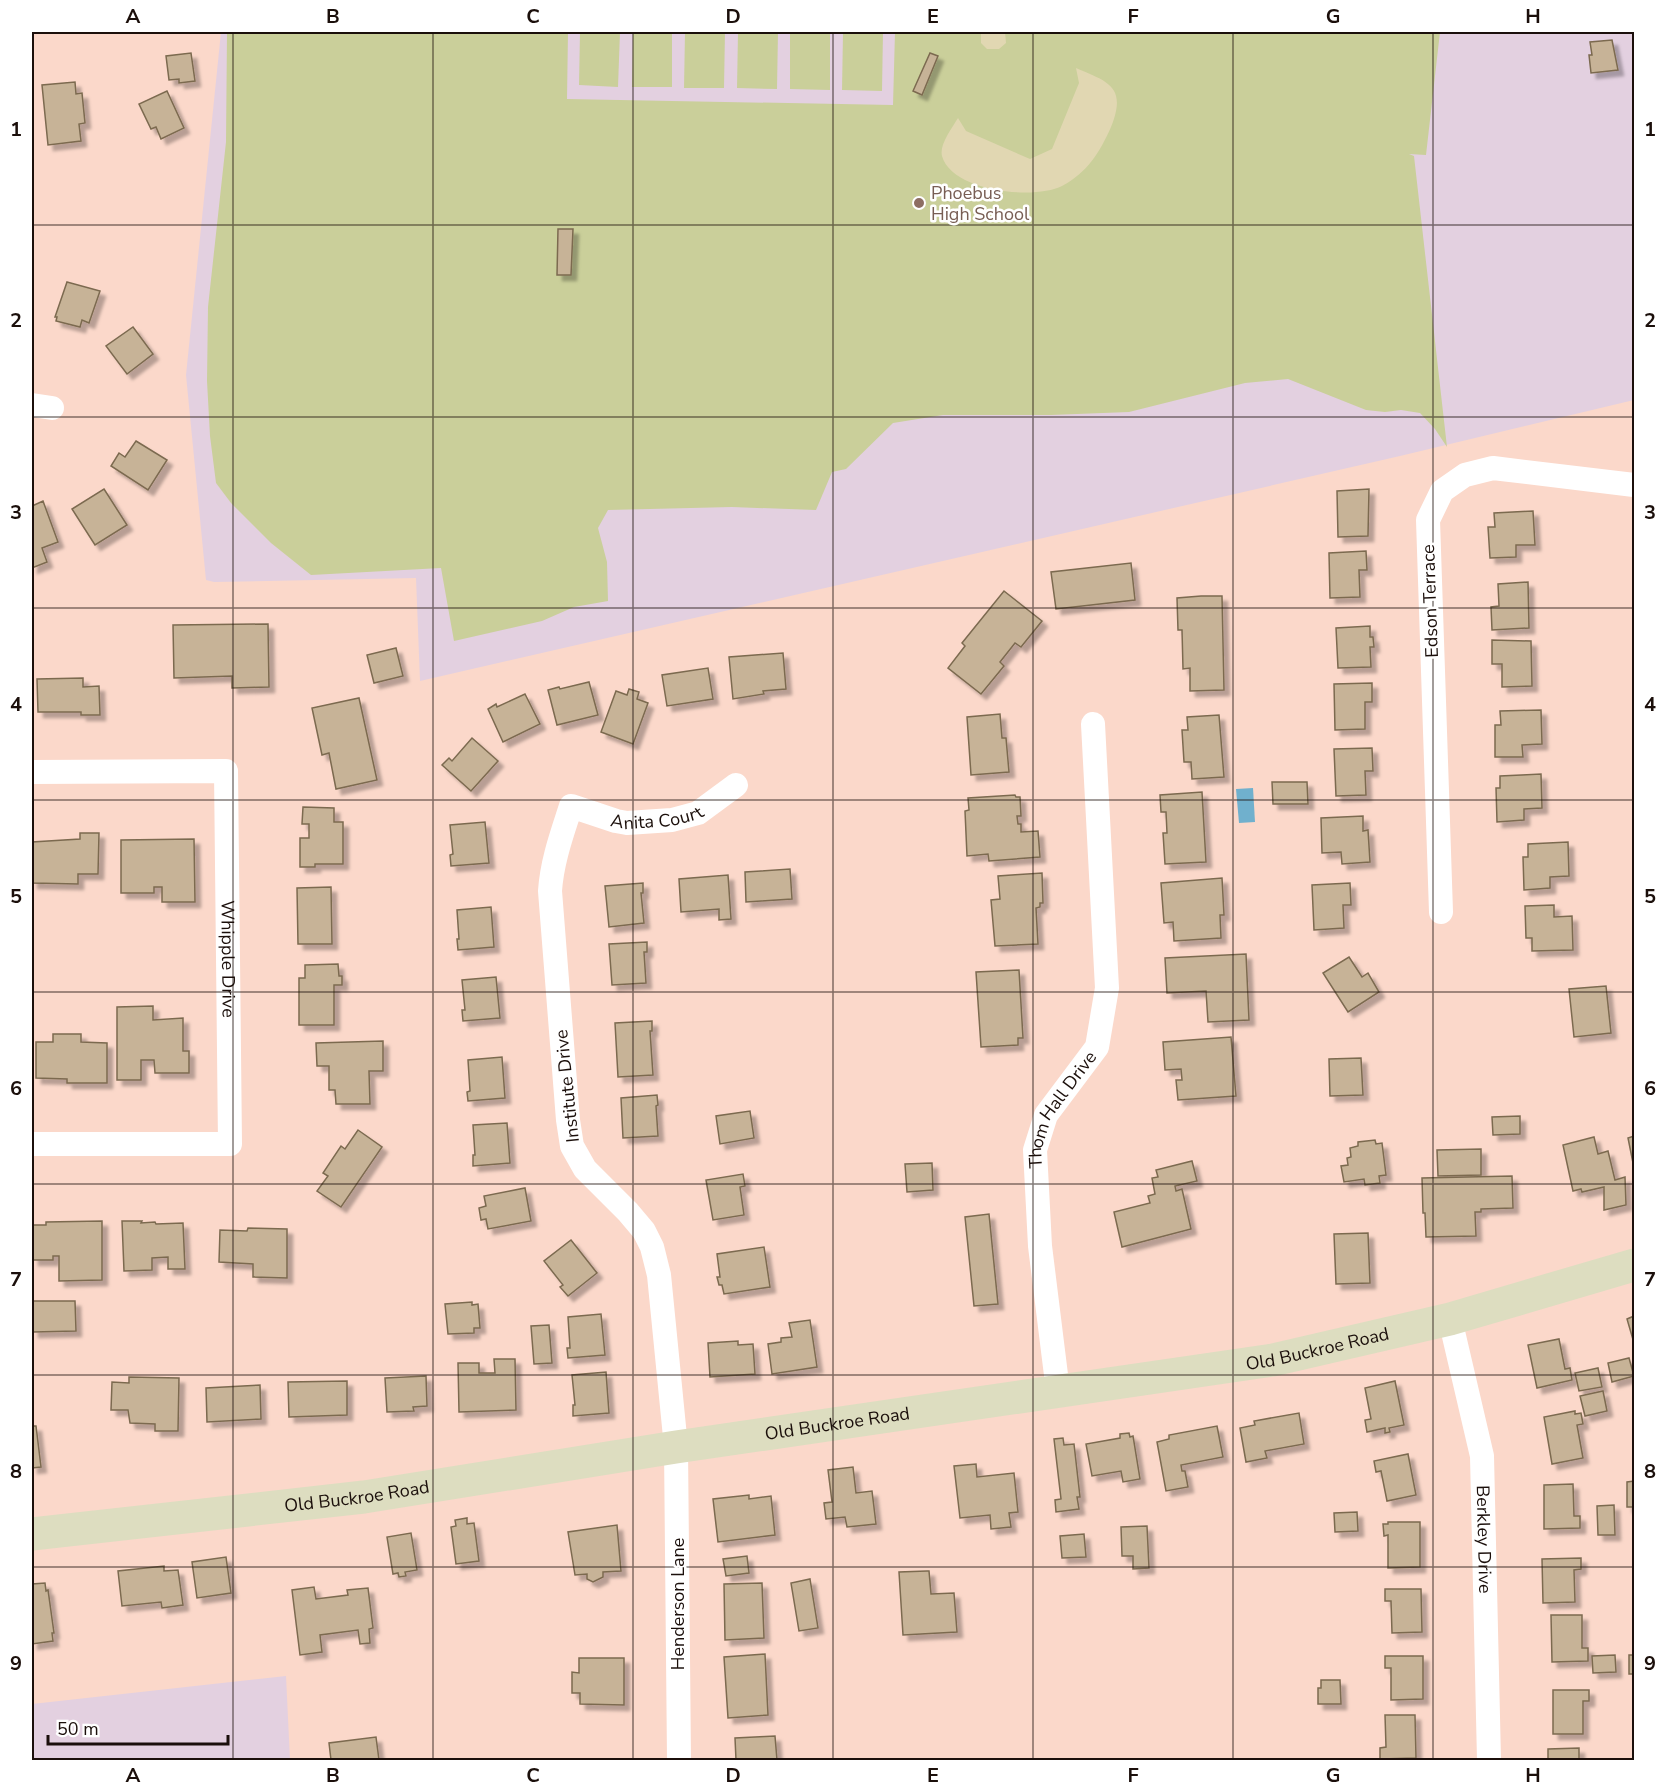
<svg xmlns="http://www.w3.org/2000/svg" width="1666" height="1792" viewBox="0 0 1666 1792" font-family="'Nunito Sans',sans-serif">
<defs>
<filter id="shadow"><feDropShadow dx="5.5" dy="5.5" stdDeviation="1.5" flood-color="#0004"/></filter>
</defs>
<rect width="100%" height="100%" fill="#fbd8ca"/>
<!-- education -->
<g fill="#e3d0e0">
<path d="M221,32h1413v368l-234,56 -980,225 -4,-103 -202,4 -8,-2 -20,-205z"/>
<path d="M286,1676l4,84h-258v-56z"/>
</g>
<!-- green -->
<g fill="#cacf9a">
<path d="M227,32h341l-1,67 326,6 2,-73h545l-14,123 -17,-1 5,2 33,291 -12,-18 -15,-16 -19,-3 -16,2 -19,-2 -78,-31 -43,4 -116,29 -78,3h-108l-50,8 -47,46 -14,3 -16,38 -84,-3 -124,3 -10,18 9,34 1,39 -34,6 -32,14 -88,20 -13,-73 -130,7 -40,-32 -40,-40 -15,-20 -6,-47 -3,-55 1,-74 18,-165z"/>
<path d="M580,32h40l-2,55 -39,-2z"/>
<path d="M633,32h39v55h-40z"/>
<path d="M685,32h40l-1,56h-40z"/>
<path d="M738,32h40l-1,57 -40,-1z"/>
<path d="M790,32h40v58l-40,-1z"/>
<path d="M843,32h40l-1,59 -40,-1z"/>
</g>
<!-- sand -->
<g fill="#e1d7b2">
<path d="M981,32h24l1,11 -7,6h-12l-6,-6z"/>
<path d="M1076,68c33,14 51,19 35,59 -11,25 -24,46 -49,59 -27,14 -110,6 -120,-30 -3,-11 10,-28 16,-38l8,13 64,28 22,-10 27,-66z"/>
</g>
<!-- water -->
<path fill="#70b0cd" d="M1253,788l2,34 -16,1 -3,-34z"/>
<!-- building -->
<g fill="#c7b397" stroke="#7c6a50" stroke-width="1.5" filter="url(#shadow)">
<path d="M1612,40l6,30 -27,3 -2,-18h3l-2,-13z"/>
<path d="M191,53l4,28 -16,2v-4l-10,1 -3,-24z"/>
<path d="M930,53l8,3 -16,39 -9,-4z"/>
<path d="M75,82l1,12 6,-1 3,30 -6,1 2,17 -33,4 -6,-60z"/>
<path d="M167,91l17,37 -23,11 -5,-12 -5,2 -12,-25z"/>
<path d="M558,229h15l-2,46h-14z"/>
<path d="M67,282l33,9 -11,32 -7,-3 -2,7 -24,-6 1,-4h-2z"/>
<path d="M133,327l20,27 -26,20 -21,-28z"/>
<path d="M136,441l31,19 -19,30 -37,-24 8,-13 6,4z"/>
<path d="M104,489l23,36 -32,20 -23,-36z"/>
<path d="M1369,489l-1,47 -30,1 -1,-46z"/>
<path d="M43,501l15,41 -16,6 5,14 -15,6v-62z"/>
<path d="M1533,511l2,34h-19v12l-26,1 -2,-31h7l-1,-14z"/>
<path d="M1366,551l1,19h-8l1,27 -30,1 -1,-45z"/>
<path d="M1131,563l4,37 -79,9 -5,-37z"/>
<path d="M1528,582l1,46 -37,2 -1,-23 8,-1 -1,-22z"/>
<path d="M1004,591l38,30 -21,26 -6,-4 -15,19 4,4 -23,28 -33,-26 17,-22 -3,-3z"/>
<path d="M1201,596h21l2,94 -34,1v-23l-7,1 -1,-39h-4l-1,-32z"/>
<path d="M268,624l1,63 -37,1v-12l-58,2 -1,-53z"/>
<path d="M1370,626v11h3l1,10h-4l1,20 -33,1 -2,-40z"/>
<path d="M1492,640l39,1 1,45 -30,1v-23h-10z"/>
<path d="M396,648l7,28 -29,7 -7,-28z"/>
<path d="M783,653l3,36 -23,2 1,3 -31,5 -4,-42z"/>
<path d="M708,668l5,31 -46,7 -5,-31z"/>
<path d="M83,678v9l16,-1 1,29h-19v-3h-43l-1,-33z"/>
<path d="M589,682l9,33 -41,10 -9,-35 11,-3 1,2z"/>
<path d="M1372,683v19h-7v27l-30,1 -1,-46z"/>
<path d="M629,689l10,3 -2,7 11,4 -15,41 -32,-12 15,-41 11,4z"/>
<path d="M525,694l15,30 -37,18 -15,-33 8,-5 1,3z"/>
<path d="M359,698l18,82 -41,9 -7,-36 -7,2 -10,-47z"/>
<path d="M1541,710l1,34 -20,1 1,12h-28v-32h6l-1,-14z"/>
<path d="M1000,714l2,24h4l3,34 -38,3 -4,-58z"/>
<path d="M1219,715l5,62 -32,2 -1,-17h-7l-2,-32h6l-1,-13z"/>
<path d="M472,738l26,23 -27,30 -29,-26 7,-7 3,3z"/>
<path d="M1372,748l1,23h-8l1,24 -30,1 -2,-47z"/>
<path d="M1541,774l1,34 -18,1v11l-27,2 -1,-34h4v-12z"/>
<path d="M1272,782h35l1,22h-35z"/>
<path d="M1202,792l4,70 -41,2 -2,-31h4l-1,-21h-5l-1,-17z"/>
<path d="M1015,795l1,2h4l1,19h-4l1,8h3v8l17,-1 2,26 -51,4 -1,-7 -21,2 -2,-45 4,-1 -1,-12z"/>
<path d="M303,807l31,1v14h9v42h-28v3h-15v-29h9v-14h-7z"/>
<path d="M1363,816v15l5,-1 2,32 -28,2 -1,-12 -19,1 -1,-35z"/>
<path d="M485,822l4,41 -38,3 -1,-11 3,-1 -3,-29z"/>
<path d="M80,833h19l-1,41h-20v10l-46,-1v-41l48,-3z"/>
<path d="M194,839l1,63h-33v-15h-8v6h-33v-53z"/>
<path d="M1568,842l1,34 -19,1v11l-26,2 -1,-33h5v-13z"/>
<path d="M790,869l2,30 -46,3 -1,-30z"/>
<path d="M1042,873l1,30h-3v4l-4,1 2,36 -43,2 -4,-46 9,-1 -2,-23z"/>
<path d="M728,875l3,44 -12,1v-11l-38,3 -2,-33z"/>
<path d="M1222,878l2,37h-4l1,23 -47,3 -1,-19 -9,1 -3,-40z"/>
<path d="M643,883v10h-2l3,30 -35,4 -4,-41z"/>
<path d="M1350,883l1,22h-8l1,23 -30,2 -2,-45z"/>
<path d="M331,887l1,57h-34l-1,-56z"/>
<path d="M1554,905v12l18,-1 1,34 -41,1v-13h-6l-1,-32z"/>
<path d="M491,907l3,40 -36,3 -1,-11h2l-2,-29z"/>
<path d="M647,942v10h-3l2,31 -34,2 -3,-41z"/>
<path d="M1246,954l3,66 -41,2 -2,-31 -39,2 -2,-35z"/>
<path d="M1349,957l13,20 6,-4 11,19 -31,20 -25,-39z"/>
<path d="M338,964l1,12h3v9h-8v40h-35v-47h6v-13z"/>
<path d="M1019,970l4,68h-5v7l-37,2 -5,-75z"/>
<path d="M496,977l4,41 -37,3 -1,-11h3l-3,-30z"/>
<path d="M1606,986l5,47 -37,4 -5,-48z"/>
<path d="M153,1006v14l30,-2v33h6v22h-34l-1,-13h-13v20h-24v-73z"/>
<path d="M652,1021v10h-2l3,44 -35,2 -3,-54z"/>
<path d="M53,1034h28v8l26,1v40h-40v-4l-31,-1v-36h17z"/>
<path d="M1231,1037l5,59 -58,4 -2,-20h6l-1,-11 -16,1 -2,-28z"/>
<path d="M383,1041v30h-14l1,33h-34l-1,-14h-6v-24h-12l-1,-23z"/>
<path d="M502,1057l3,41 -37,3 -1,-9 3,-1 -2,-31z"/>
<path d="M1361,1058l2,37 -33,1 -1,-37z"/>
<path d="M657,1095l1,10 -2,1 2,30 -35,2 -2,-40z"/>
<path d="M750,1111l4,27 -34,6 -4,-28z"/>
<path d="M1520,1116v18l-27,1 -1,-18z"/>
<path d="M507,1123l3,40 -37,3v-11h2l-2,-30z"/>
<path d="M358,1130l24,17 -41,60 -24,-16 11,-15 -5,-3 18,-27 4,3z"/>
<path d="M1634,1136v32l-6,-30z"/>
<path d="M1594,1137l4,17 10,-3 7,29 10,-3 1,28 -22,5v-23l-22,5 -1,-3 -8,2 -10,-46z"/>
<path d="M1375,1140l1,4 6,-1 4,32 -7,1 1,7 -15,2 -1,-6 -20,3 -3,-16 7,-1 -1,-7 4,-1 -1,-9 8,-2v-4z"/>
<path d="M1481,1149v26l-43,1 -1,-26z"/>
<path d="M1192,1161l5,20 -22,5 1,5 6,-2 9,40 -69,18 -8,-35 36,-9 -2,-7 7,-2 -3,-16 6,-1 -2,-7z"/>
<path d="M932,1163l1,27 -26,2 -2,-28z"/>
<path d="M743,1174l2,12 -5,1 4,28 -31,5 -7,-40z"/>
<path d="M1512,1176l1,32 -32,1v3h-6l1,24 -50,1 -1,-24h-2l-1,-35z"/>
<path d="M525,1188l6,33 -43,8 -2,-10 -5,1 -2,-12 7,-2 -2,-10z"/>
<path d="M989,1214l9,90 -24,2 -9,-89z"/>
<path d="M102,1221v59l-43,1v-25h-6v4h-20l-1,-35h14v-3z"/>
<path d="M122,1221h20l-1,2 14,-1 1,2 27,-1 2,46h-17v-12l-16,1v12l-28,1z"/>
<path d="M248,1228l39,1v49l-34,-1v-13l-34,-2 1,-32 27,1z"/>
<path d="M1368,1233l2,50 -34,1 -2,-50z"/>
<path d="M571,1240l26,33 -29,23 -8,-9 3,-2 -19,-24z"/>
<path d="M764,1247l6,40 -46,7 -2,-9h-3l-2,-8h3l-3,-23z"/>
<path d="M32,1301h43l1,30 -43,1z"/>
<path d="M472,1302v3l6,-1 2,24h-6v5l-26,1 -3,-30z"/>
<path d="M601,1314l4,41 -37,3 -1,-10h3l-2,-31z"/>
<path d="M1634,1316v27l-7,-24z"/>
<path d="M810,1320l7,47 -45,7 -4,-30 13,-2v-4l11,-1 -3,-14z"/>
<path d="M549,1325l3,38 -18,1 -3,-38z"/>
<path d="M1559,1339l6,30 5,-1 2,12 -35,8 -9,-43z"/>
<path d="M738,1341v4l15,-1 2,30 -45,3 -2,-34z"/>
<path d="M1629,1358l5,18 -22,6 -4,-19z"/>
<path d="M494,1359h21l1,51 -57,2 -1,-49h21v10h16z"/>
<path d="M1598,1368l4,19 -23,4 -4,-18z"/>
<path d="M606,1372l3,41 -36,3v-11h2l-3,-30z"/>
<path d="M426,1376l1,30 -14,1 1,4 -27,1 -2,-34z"/>
<path d="M129,1377l50,1 -1,53h-23v-7l-25,-1 -2,-13h-17l1,-28 17,1z"/>
<path d="M347,1381v34l-58,2 -1,-35z"/>
<path d="M1395,1381l9,44 -15,3 1,4 -5,1v-5l-18,4 -2,-12 6,-1 -6,-31z"/>
<path d="M260,1385l1,34 -54,3 -1,-34z"/>
<path d="M1603,1391l4,20 -22,5 -5,-20z"/>
<path d="M1575,1411v3l6,-1 2,11 -6,1 6,33 -31,6 -8,-47z"/>
<path d="M1299,1413l5,31 -39,7 2,7 -21,4 -6,-34 15,-3 -1,-4z"/>
<path d="M32,1426h4l5,41 -9,1z"/>
<path d="M1217,1426l6,31 -42,8 1,6h3l3,16 -22,4 -9,-49 12,-3v-4z"/>
<path d="M1129,1433l1,4 3,-1 7,43 -17,3 -2,-11 -29,5 -6,-32 34,-6v-4z"/>
<path d="M1063,1438l1,7 10,-1 6,53h-3l2,12 -23,3 -1,-12 6,-1 -7,-60z"/>
<path d="M1408,1454l8,41 -29,6 -6,-30 -5,1 -2,-11z"/>
<path d="M976,1464l1,13 37,-4 4,39 -9,1 2,14 -20,2 -1,-14 -30,3 -6,-52z"/>
<path d="M853,1467l3,26 16,-2 4,33 -29,3 -2,-10 -19,2 -2,-16 8,-1 -4,-32z"/>
<path d="M1634,1481v26h-7v-25z"/>
<path d="M1573,1484l1,32h6v12l-36,1v-44z"/>
<path d="M749,1495v4l22,-3 4,39 -57,7 -5,-43z"/>
<path d="M1614,1505l1,30h-17l-1,-29z"/>
<path d="M1357,1512l1,19 -23,1 -1,-19z"/>
<path d="M467,1518v6l7,-1 5,38 -23,3 -5,-37 5,-1 -1,-6z"/>
<path d="M1388,1522h32v45l-32,1v-33l-4,1 -1,-12h5z"/>
<path d="M617,1525l4,46 -18,1v5l-10,5 -6,-3v-5l-12,1 -7,-43z"/>
<path d="M1147,1526l2,42 -16,1v-13h-11l-1,-29z"/>
<path d="M411,1533l6,37 -12,2 1,4 -7,1 -1,-4 -5,1 -6,-37z"/>
<path d="M1084,1534l2,23 -24,1 -2,-22z"/>
<path d="M747,1556l2,17 -23,3 -3,-17z"/>
<path d="M226,1557l5,36 -34,5 -5,-36z"/>
<path d="M1581,1558v11l-7,1 1,32 -32,1 -1,-44z"/>
<path d="M164,1566v5l14,-1 5,35 -21,3 -1,-6 -39,4 -4,-35z"/>
<path d="M927,1571h2l2,23 23,-1 3,39 -54,3 -4,-63z"/>
<path d="M810,1579l8,49 -19,3 -8,-48z"/>
<path d="M45,1583l1,8 2,-1 6,43h-2l1,8 -21,3v-60z"/>
<path d="M762,1583l2,55 -39,2 -1,-56z"/>
<path d="M314,1587l2,12 32,-4 -1,-5 21,-2 5,40 -4,1 1,14 -10,1 -2,-14 -38,5 2,17 -22,3 -8,-65z"/>
<path d="M1385,1589h36l1,43 -30,1 -1,-32h-6z"/>
<path d="M1551,1615h31v33h6v13l-36,1z"/>
<path d="M765,1654l3,61 -40,3 -4,-61z"/>
<path d="M1615,1655l1,17 -23,1 -1,-17z"/>
<rect x="1629" y="1655" width="5" height="19"/>
<path d="M1385,1656h38v43l-32,1v-32h-6z"/>
<path d="M579,1658h45v47l-44,-1v-11h-8v-21l7,1z"/>
<path d="M1321,1680h19l1,24h-23v-16h3z"/>
<path d="M1553,1690h36v11h-6v33h-30z"/>
<path d="M1385,1715h30l1,43 -36,1v-11l6,-1z"/>
<path d="M775,1736l2,24h-41l-1,-22z"/>
<path d="M376,1737l3,23h-48l-2,-17z"/>
<path d="M1579,1748v12h-31v-11z"/>
</g>
<g fill="none" stroke-linecap="round" stroke-linejoin="round">
<!-- street -->
<g stroke="#fff" stroke-width="24">
<path d="M32,405l20,3"/>
<path id="s1" d="M32,772l194,-1 4,373h-198"/>
<path d="M1441,912l-13,-392 14,-29 23,-16 28,-7 141,17"/>
<path id="s2" d="M1450,1319l32,137 7,304"/>
<path id="s3" d="M1058,1391l-18,-145 -5,-96 11,-35 51,-68 10,-59 -14,-264"/>
<path id="s4" d="M679,1760l-3,-313 -17,-172 -7,-28 -8,-16 -16,-19 -43,-43 -13,-23 -4,-26 -18,-229c2,-30 12,-57 21,-85l45,15 11,2 45,-3 26,-7 38,-28"/>
</g>
<!-- secondary -->
<path stroke="#ddddc0" stroke-width="33" id="s5" d="M32,1534l332,-37 312,-50 597,-87 177,-41 184,-54"/>
</g>
<!-- grid -->
<path fill="none" stroke="#1b0f0b" stroke-width="1.5" stroke-opacity="0.55" d="M233,32v1728M433,32v1728M633,32v1728M833,32v1728M1033,32v1728M1233,32v1728M1433,32v1728M32,225h1602M32,417h1602M32,608h1602M32,800h1602M32,992h1602M32,1184h1602M32,1375h1602M32,1567h1602"/>
<!-- markers -->
<circle fill="#8d6e63" stroke="#fff" stroke-width="2" cx="919" cy="203" r="6"/>
<g text-anchor="middle" stroke-width="5" stroke-linejoin="round" paint-order="stroke">
<!-- education labels -->
<g font-size="18" fill="#785e54" stroke="#fff" text-anchor="start">
<text x="931" y="199">Phoebus<tspan x="931" dy="21">High School</tspan></text>
</g>
<!-- street labels -->
<g font-size="18" fill="#1b0f0b" stroke="#fff">
<text transform="translate(1430 601) rotate(-92)" y="6">Edson Terrace</text>
<text dy="6" stroke="none"><textPath href="#s4" startOffset="1077">Anita Court</textPath></text>
<text dy="6" stroke="none"><textPath href="#s1" startOffset="382">Whipple Drive</textPath></text>
<text transform="translate(567 1086) rotate(-96)" y="6">Institute Drive</text>
<text dy="6" stroke="none"><textPath href="#s3" startOffset="290">Thom Hall Drive</textPath></text>
<text dy="6" stroke="none"><textPath href="#s5" startOffset="1299">Old Buckroe Road</textPath></text>
<text dy="6" stroke="none"><textPath href="#s5" startOffset="813">Old Buckroe Road</textPath></text>
<text dy="6" stroke="none"><textPath href="#s5" startOffset="327">Old Buckroe Road</textPath></text>
<text dy="6" stroke="none"><textPath href="#s2" startOffset="224">Berkley Drive</textPath></text>
<text transform="translate(678 1604) rotate(-90)" y="6">Henderson Lane</text>
</g>
</g>
<!-- border -->
<rect width="1666" height="1792" fill="none" stroke="#ffffff" stroke-width="66"/>
<!-- scale -->
<path d="M48 1735v9h180v-9" fill="none" stroke="#1b0f0b" stroke-width="3"/>
<text x="57" y="1735" font-size="18" fill="#1b0f0b" stroke="#ffffff" stroke-width="4.5" paint-order="stroke">50 m</text>
<rect x="33" y="33" width="1600" height="1726" fill="none" stroke="#1b0f0b" stroke-width="2"/>
<g font-size="20" text-anchor="middle" font-weight="bold" fill="#1b0f0b">
<text x="133" y="23">A</text>
<text x="333" y="23">B</text>
<text x="533" y="23">C</text>
<text x="733" y="23">D</text>
<text x="933" y="23">E</text>
<text x="1133" y="23">F</text>
<text x="1333" y="23">G</text>
<text x="1533" y="23">H</text>
<text x="16" y="136">1</text>
<text x="1650" y="136">1</text>
<text x="16" y="327">2</text>
<text x="1650" y="327">2</text>
<text x="16" y="519">3</text>
<text x="1650" y="519">3</text>
<text x="16" y="711">4</text>
<text x="1650" y="711">4</text>
<text x="16" y="903">5</text>
<text x="1650" y="903">5</text>
<text x="16" y="1095">6</text>
<text x="1650" y="1095">6</text>
<text x="16" y="1286">7</text>
<text x="1650" y="1286">7</text>
<text x="16" y="1478">8</text>
<text x="1650" y="1478">8</text>
<text x="16" y="1670">9</text>
<text x="1650" y="1670">9</text>
<text x="133" y="1782">A</text>
<text x="333" y="1782">B</text>
<text x="533" y="1782">C</text>
<text x="733" y="1782">D</text>
<text x="933" y="1782">E</text>
<text x="1133" y="1782">F</text>
<text x="1333" y="1782">G</text>
<text x="1533" y="1782">H</text>
</g>
</svg>
